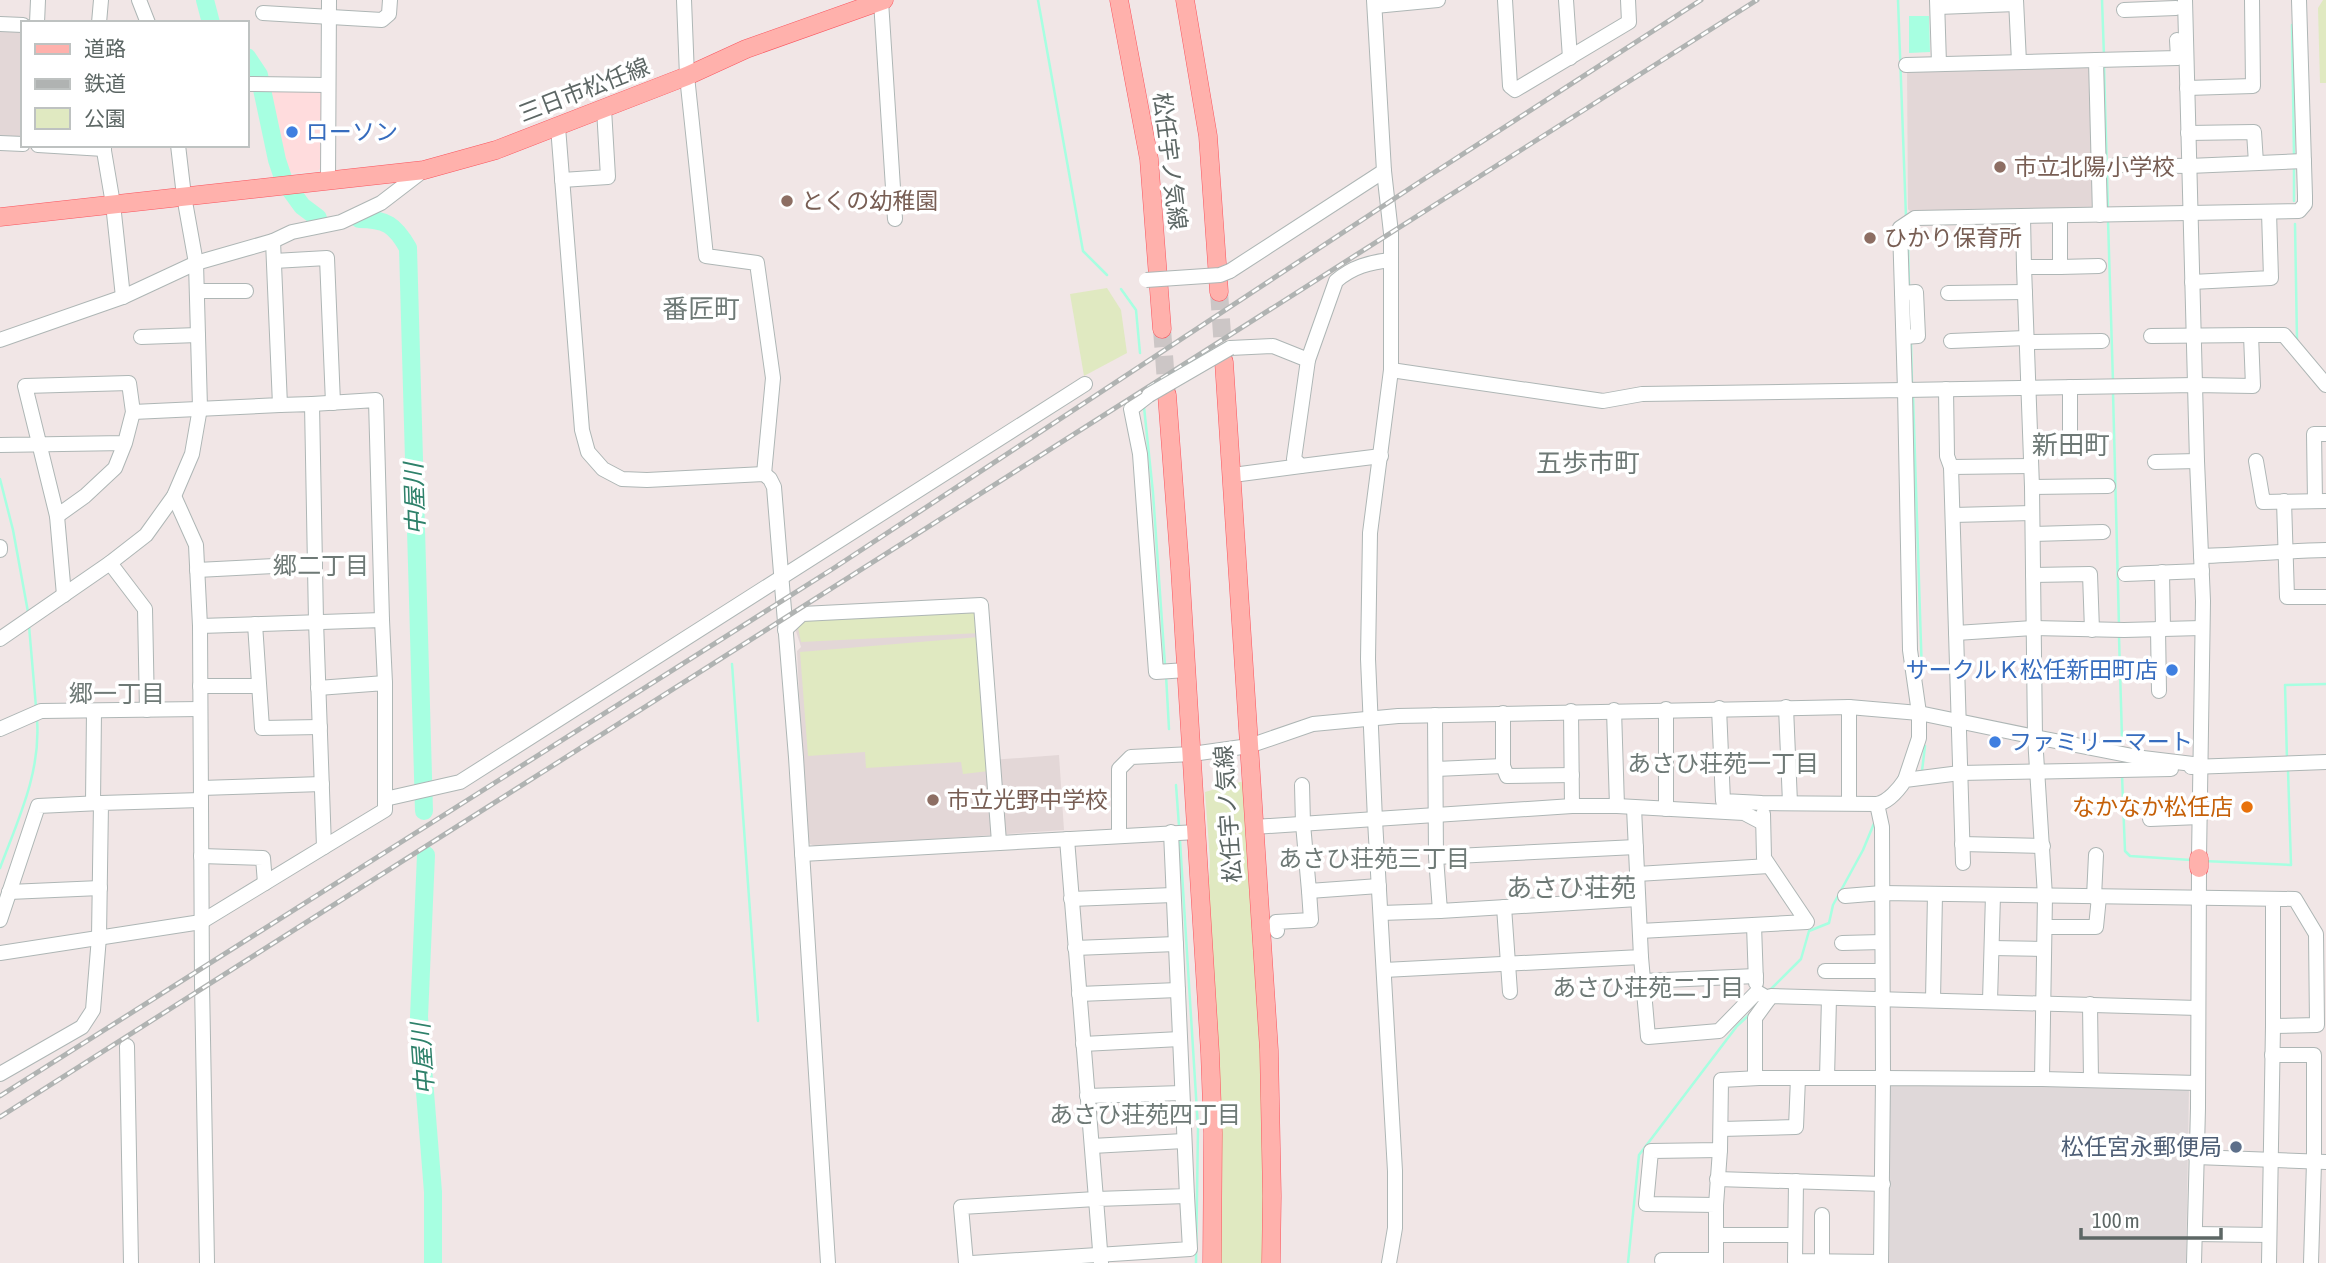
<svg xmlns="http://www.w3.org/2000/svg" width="2326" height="1263" viewBox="0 0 2326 1263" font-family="'Asap Condensed','Noto Sans JP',sans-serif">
<rect width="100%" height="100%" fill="#f1e6e6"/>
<!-- commercial -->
<path fill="#ffdcdd" d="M269,89h48l5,4v73l-4,5 -32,3z"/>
<!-- industrial -->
<path fill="#dfd8d9" d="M1890,1082l299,5 -3,176h-299z"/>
<!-- education -->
<g fill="#e3d7d7">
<path d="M0,29l23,1v110l-23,-1z"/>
<path d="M2090,64l6,143 -5,5 -178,3 -5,-6 -1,-141z"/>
<path d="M977,609l14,151 68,-5 5,75 -246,17 -8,-3 -4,-5 -9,-188 4,-4 -7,-22z"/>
</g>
<!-- green -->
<g fill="#e0e9c1">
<path d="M2323,0h3v83h-6l-2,-75z"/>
<path d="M1107,288l14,22 6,43 -43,23 -14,-82z"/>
<path d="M974,608l6,25 -179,9 -4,-19 9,-5z"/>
<path d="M979,637l10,134 -26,3 -2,-12 -95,6 -1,-16 -57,4 -8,-104z"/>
<path d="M1244,781l16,221 4,135v126h-44l1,-91 -13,-270 2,-42 -5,-68z"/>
</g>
<!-- water -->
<path fill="#a7ffe1" d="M1909,16h20l1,36 -21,1z"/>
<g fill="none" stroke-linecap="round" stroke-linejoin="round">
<!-- stream -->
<g stroke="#a7ffe1" stroke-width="2.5">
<path d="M1038,0l45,251 24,24"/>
<path d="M1898,0l8,217"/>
<path d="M2102,0l2,56"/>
<path d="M2292,25l2,130"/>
<path d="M2104,66l4,144"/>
<path d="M2294,165v36"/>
<path d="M2108,220l5,162"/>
<path d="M2295,224l2,116"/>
<path d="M1908,245l1,42"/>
<path d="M1121,289l15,21 4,43"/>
<path d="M1911,343l1,42"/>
<path d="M2113,392l6,234"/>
<path d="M1913,395l9,281"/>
<path d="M1144,407l9,86 12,172"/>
<path d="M0,479l13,51 15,82"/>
<path d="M29,626l7,81"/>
<path d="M2119,637l3,101"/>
<path d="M732,664l26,357"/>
<path d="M1166,675l3,54"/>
<path d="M2287,760l-2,-75 41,-1"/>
<path d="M1922,771l3,-25"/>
<path d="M2122,775l3,76 5,5 61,4"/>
<path d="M1176,785l3,41"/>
<path d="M1180,841l18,287 -2,135"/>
<path d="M2204,861l87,4 -3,-95"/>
<path d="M0,868c18,-48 41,-96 37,-148"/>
<path d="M1770,990l31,-31 8,-28 20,-8 4,-18 30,-55 12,-29"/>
<path d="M1628,1263l11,-108 98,-129 13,-12"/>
</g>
<!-- river -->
<g stroke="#a7ffe1" stroke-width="18">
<path d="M205,0l6,23"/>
<path d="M247,57l12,18 18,85 7,21 18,25 16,12"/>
<path d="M359,219c27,0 36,6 49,29l16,563"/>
<path d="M426,855l-7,162 14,175v71"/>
</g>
<!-- major-tunnel -->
<g stroke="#ccc6c6" stroke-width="18" stroke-dasharray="18 9" stroke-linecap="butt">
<path d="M1219,292l5,70"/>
<path d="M1162,329l5,66"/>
</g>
<!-- minor casing -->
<g stroke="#aeb6b5" stroke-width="16">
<g id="minor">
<path d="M139,0l9,23"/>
<path d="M684,0l3,76 19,180 51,7 16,115 -9,96"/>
<path d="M1374,0l10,171 7,62v137l-21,163 -2,126 7,161 20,351v57l-6,35"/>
<path d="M1505,0l5,86 5,4 114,-68 -1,-22"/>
<path d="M1566,0l4,58"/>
<path d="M1937,0l2,64"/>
<path d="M2016,0l3,62"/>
<path d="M2185,0l12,461 6,140 -4,257"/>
<path d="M2299,0l6,196v8l-6,7 -384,7 -15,10 5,162 290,-5 58,1 -2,-51h33l42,50"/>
<path d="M881,1l14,218"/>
<path d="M1375,6l63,-6"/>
<path d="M1938,7l78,-3"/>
<path d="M2124,10l52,-2"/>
<path d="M263,13l119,7 7,-6 1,-14"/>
<path d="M37,23l1,-23"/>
<path d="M99,23l2,-23"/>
<path d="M0,24l23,1"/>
<path d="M1906,65l190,-5"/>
<path d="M247,84l80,1"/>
<path d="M2187,88l66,-2 -1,-86"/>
<path d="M558,127l24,303 6,22 15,17 19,10 25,1 117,-6 6,5 4,8 22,270 32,506"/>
<path d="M2188,133l66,-1 2,31"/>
<path d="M0,143l23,1"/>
<path d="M38,145l66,4"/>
<path d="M103,145l10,59 10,93"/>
<path d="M2116,165l73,1 115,-5"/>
<path d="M328,180l1,-180"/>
<path d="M562,180l46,-3 -4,-68"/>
<path d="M2100,215l-4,-155 82,-2 -1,-18"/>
<path d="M2023,217l1,50"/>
<path d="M274,261l53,-3 6,145"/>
<path d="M2060,267l39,-1"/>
<path d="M1230,271l154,-100"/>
<path d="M2192,282l79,-4 -2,-66"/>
<path d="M197,291h49"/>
<path d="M1902,293l14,-1 2,44 -14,1"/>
<path d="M1948,293l77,-1"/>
<path d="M2151,336l100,-1"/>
<path d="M141,337l57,-2"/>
<path d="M0,340l123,-43 73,-34 77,-22 19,-9 49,-10 40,-19 43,-33"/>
<path d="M1951,341l75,-3"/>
<path d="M2027,342l75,-1"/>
<path d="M1230,348l43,-2 35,14"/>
<path d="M1391,370l212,31 39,-7 263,-4 5,260 9,63v25l-14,42"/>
<path d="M2070,387v47"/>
<path d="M1946,389l1,67 4,11"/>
<path d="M1149,395l-18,14 9,45 16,218 31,-2"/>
<path d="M312,404l64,-4 6,220"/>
<path d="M133,412l147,-7 -7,-164"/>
<path d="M0,445l125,-2 8,-31 -4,-29 -104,3 32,130 28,-20 30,-28 10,-25"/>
<path d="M1381,456l-80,10 -7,-7 14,-99 28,-79c16,-14 34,-19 55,-21"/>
<path d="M2256,461l7,41 63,-1"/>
<path d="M2155,462l42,-1"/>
<path d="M1233,475l68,-9"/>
<path d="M2032,487l76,-1"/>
<path d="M174,496l22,49 4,81 2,357 5,280"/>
<path d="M2284,501l3,96h39"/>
<path d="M2315,501l-1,-67h12"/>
<path d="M1953,515l79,-2"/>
<path d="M57,516l7,79"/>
<path d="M2033,534l70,-2"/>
<path d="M0,547v3"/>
<path d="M2201,556c42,-1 83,-5 125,-6"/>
<path d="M110,563l35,46 2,101"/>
<path d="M197,570l118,-6"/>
<path d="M2162,572l1,57"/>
<path d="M2125,574l77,-3"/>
<path d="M2033,575l57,-1 2,56"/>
<path d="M255,624l7,104 58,-1"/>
<path d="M200,626l182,-6 3,63"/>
<path d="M2158,629l1,62"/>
<path d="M785,630l17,-16 179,-9 18,237"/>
<path d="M1956,633l77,-5 91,2 78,-2"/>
<path d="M0,639l110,-76 36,-28 28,-39 18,-42 8,-46 -4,-145 -12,-67 -6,-51"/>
<path d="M200,686h59"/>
<path d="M318,688l67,-5v127l-61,37"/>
<path d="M1786,707l4,96"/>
<path d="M1849,707v96"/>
<path d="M1719,708l4,93 39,2 115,1c11,-2 22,-15 28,-24l55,-7 211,-4"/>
<path d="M1666,709v100"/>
<path d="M1614,710l3,96"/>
<path d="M1571,711l1,95"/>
<path d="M1503,713v53l4,10 65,-1"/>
<path d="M1435,715l1,142 4,54 198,-12"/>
<path d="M0,729l41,-18 159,-2"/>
<path d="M2191,767l135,-5"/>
<path d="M1436,769l67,-3"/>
<path d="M1302,785l1,39 6,67 70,-5"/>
<path d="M201,788l121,-4"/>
<path d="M385,799l75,-17 625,-398"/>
<path d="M93,803l1,-92"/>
<path d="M2150,819l50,-2"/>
<path d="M1254,827l318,-21h45l127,7 19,10"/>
<path d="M1119,835v-66l12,-12 61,-3 57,-8 64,-22 85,-8 451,-9 70,6 116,24 108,21 58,7"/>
<path d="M1962,844l81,2"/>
<path d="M802,854l395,-22"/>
<path d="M201,856l62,2 2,25"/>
<path d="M1436,857l200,-10"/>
<path d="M1963,863l-12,-396 80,-1"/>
<path d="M1637,874l132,-8"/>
<path d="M9,892l91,-4"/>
<path d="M1845,896l37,-3 413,6 21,35 1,91 -44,1v-127"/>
<path d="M2094,897l2,-42"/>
<path d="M1071,899l102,-4"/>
<path d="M1504,907l6,85"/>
<path d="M1381,913l59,-2"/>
<path d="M0,920l38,-114 63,-3"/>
<path d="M1754,925l2,58"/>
<path d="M2045,927h51l3,-30"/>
<path d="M1277,931l-1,-9 35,-2 -2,-29"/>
<path d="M1640,931l167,-9 -43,-64 -1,-44"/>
<path d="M1842,943l40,-1"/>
<path d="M1075,948l101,-4"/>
<path d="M1992,948l52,1"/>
<path d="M0,953l201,-31 123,-75 -8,-226 -4,-217 -32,1"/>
<path d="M1641,957l7,80 71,-6 38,-39 12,7"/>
<path d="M1384,970l257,-13 -7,-149"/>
<path d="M1825,971h57"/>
<path d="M1643,981l113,-5"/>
<path d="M1079,994l99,-4"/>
<path d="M1933,1000l2,-106"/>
<path d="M1990,1001l3,-106"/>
<path d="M2090,1004l1,76"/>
<path d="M1083,1044l97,-5"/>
<path d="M127,1046l4,217"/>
<path d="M2272,1055h42v107l-3,101"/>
<path d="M0,1074l82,-47 11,-17 6,-73 2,-134 100,-3"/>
<path d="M1755,1078v-60l16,-22 427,12"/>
<path d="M1827,1078l2,-80"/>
<path d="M2042,1079l156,4"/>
<path d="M1087,1096l95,-3"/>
<path d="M1721,1129l75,-2 2,-49"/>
<path d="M1092,1146l92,-5"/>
<path d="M2196,1157l130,5"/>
<path d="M1717,1179l166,5"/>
<path d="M1796,1181l-1,80 86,1"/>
<path d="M1716,1205l4,-55"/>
<path d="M1822,1215v47"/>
<path d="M2195,1234l74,1"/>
<path d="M1717,1235h78"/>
<path d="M1662,1260h54"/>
<path d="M966,1263l-5,-56 135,-8 -29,-360"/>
<path d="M972,1263l218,-14 -3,-53"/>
<path d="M1101,1263l-5,-64 91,-3 -16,-364"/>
<path d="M1716,1263v-58l-70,-1 5,-53 69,-1 1,-70 38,-2h124l-1,-251 -5,-23"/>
<path d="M1881,1263l2,-185 159,1 3,-183 -10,-159 -3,-250 -8,-220h36v-51"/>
<path d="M2194,1263l4,-155 1,-240"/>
<path d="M2269,1263l4,-237"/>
</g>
</g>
<!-- major casing -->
<g stroke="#fa555f" stroke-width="19">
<g id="major">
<path d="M1119,0l30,159 13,170"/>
<path d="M1185,0l23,136 11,156"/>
<path d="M0,217l424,-47 72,-20 191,-74 59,-27 138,-49"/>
<path d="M1224,362l45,688 3,146 -1,67"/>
<path d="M1167,395l13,173 30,485 3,80 -1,130"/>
<path d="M2199,868v-10"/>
</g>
</g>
<!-- minor -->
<use href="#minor" stroke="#fff" stroke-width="14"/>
<!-- major -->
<use href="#major" stroke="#ffb1ac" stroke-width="18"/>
<!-- rail casing -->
<g stroke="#b0b3b2" stroke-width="5">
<g id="rail">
<path d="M0,1096l834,-528 584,-385 283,-183"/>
<path d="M0,1117l1757,-1117"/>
</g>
</g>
<!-- rail -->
<use href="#rail" stroke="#fff" stroke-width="2.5" stroke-dasharray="8" stroke-linecap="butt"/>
<!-- minor-bridge casing -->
<g stroke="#aeb6b5" stroke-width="16" stroke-linecap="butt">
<g id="minor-bridge">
<path d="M1146,280l74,-5 10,-4"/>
<path d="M1149,395l81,-47"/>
</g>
</g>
<!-- minor-bridge -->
<use href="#minor-bridge" stroke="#fff" stroke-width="14"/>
</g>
<!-- markers -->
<g fill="#3f7fe0" stroke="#fff" stroke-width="2.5">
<circle cx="292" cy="132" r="7"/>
<circle cx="2172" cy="670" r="7"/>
<circle cx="1995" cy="742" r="7"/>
</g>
<g fill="#8d6e63" stroke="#fff" stroke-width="2.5">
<circle cx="2000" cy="167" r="7"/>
<circle cx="787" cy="201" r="7"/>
<circle cx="1870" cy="238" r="7"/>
<circle cx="933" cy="800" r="7"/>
</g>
<circle fill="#e8710a" stroke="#fff" stroke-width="2.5" cx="2247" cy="807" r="7"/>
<circle fill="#5c6f8a" stroke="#fff" stroke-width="2.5" cx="2236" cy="1147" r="7"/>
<g text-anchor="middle" stroke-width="7" stroke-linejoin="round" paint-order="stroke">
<!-- street labels -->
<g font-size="23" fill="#5d6765" stroke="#fff">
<text transform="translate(584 90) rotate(-21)" y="8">三日市松任線</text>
<text transform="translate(1170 161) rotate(83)" y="8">松任宇ノ気線</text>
<text transform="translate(1228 814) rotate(-94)" y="8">松任宇ノ気線</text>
</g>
<!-- shop labels -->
<g font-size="23" fill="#366cbe" stroke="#fff" text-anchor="start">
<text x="306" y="140">ローソン</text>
<text x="2158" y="678" text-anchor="end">サークルＫ松任新田町店</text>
<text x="2009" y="750">ファミリーマート</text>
</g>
<!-- education labels -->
<g font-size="23" fill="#785e54" stroke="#fff" text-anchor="start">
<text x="2014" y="175">市立北陽小学校</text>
<text x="801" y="209">とくの幼稚園</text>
<text x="1884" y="246">ひかり保育所</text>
<text x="947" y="808">市立光野中学校</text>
</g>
<!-- food labels -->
<g font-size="23" fill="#c56008" stroke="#fff" text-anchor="end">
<text x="2233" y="815">なかなか松任店</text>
</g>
<!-- service labels -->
<g font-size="23" fill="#4e5e75" stroke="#fff" text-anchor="end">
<text x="2222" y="1155">松任宮永郵便局</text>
</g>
<!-- water labels -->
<g font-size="24" font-style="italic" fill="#2e816a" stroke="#fff">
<text transform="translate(415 499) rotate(-92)" y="8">中屋川</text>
<text transform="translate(423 1059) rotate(-94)" y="8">中屋川</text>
</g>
<!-- neighbourhood labels -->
<g font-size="24" fill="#6e7976" stroke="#fff">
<text x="321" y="574">郷二丁目</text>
<text x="117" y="702">郷一丁目</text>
<text x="1723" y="772">あさひ荘苑一丁目</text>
<text x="1374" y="867">あさひ荘苑三丁目</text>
<text x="1648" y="996">あさひ荘苑二丁目</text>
<text x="1145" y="1123">あさひ荘苑四丁目</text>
</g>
<!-- quarter labels -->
<g font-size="26" fill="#6e7976" stroke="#fff">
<text x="701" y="318">番匠町</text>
<text x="2071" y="454">新田町</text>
<text x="1588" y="472">五歩市町</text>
<text x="1571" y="897">あさひ荘苑</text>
</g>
</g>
<!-- legend -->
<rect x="21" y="21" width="228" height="126" fill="#ffffff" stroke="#bec2c1" stroke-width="2"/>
<rect x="35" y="44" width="35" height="10" fill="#ffb1ac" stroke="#bec2c1" stroke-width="2"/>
<text x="84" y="56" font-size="21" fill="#5d6765">道路</text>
<rect x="35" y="79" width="35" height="10" fill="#b0b3b2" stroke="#bec2c1" stroke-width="2"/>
<text x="84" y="91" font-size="21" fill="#5d6765">鉄道</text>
<rect x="35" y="108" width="35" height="21" fill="#e0e9c1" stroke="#bec2c1" stroke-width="2"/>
<text x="84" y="126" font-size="21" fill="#5d6765">公園</text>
<!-- scale -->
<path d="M2081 1228v10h140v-10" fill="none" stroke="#5d6765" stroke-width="3.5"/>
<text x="2092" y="1228" font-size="21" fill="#5d6765" stroke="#ffffff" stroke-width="5" paint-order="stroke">100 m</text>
</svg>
